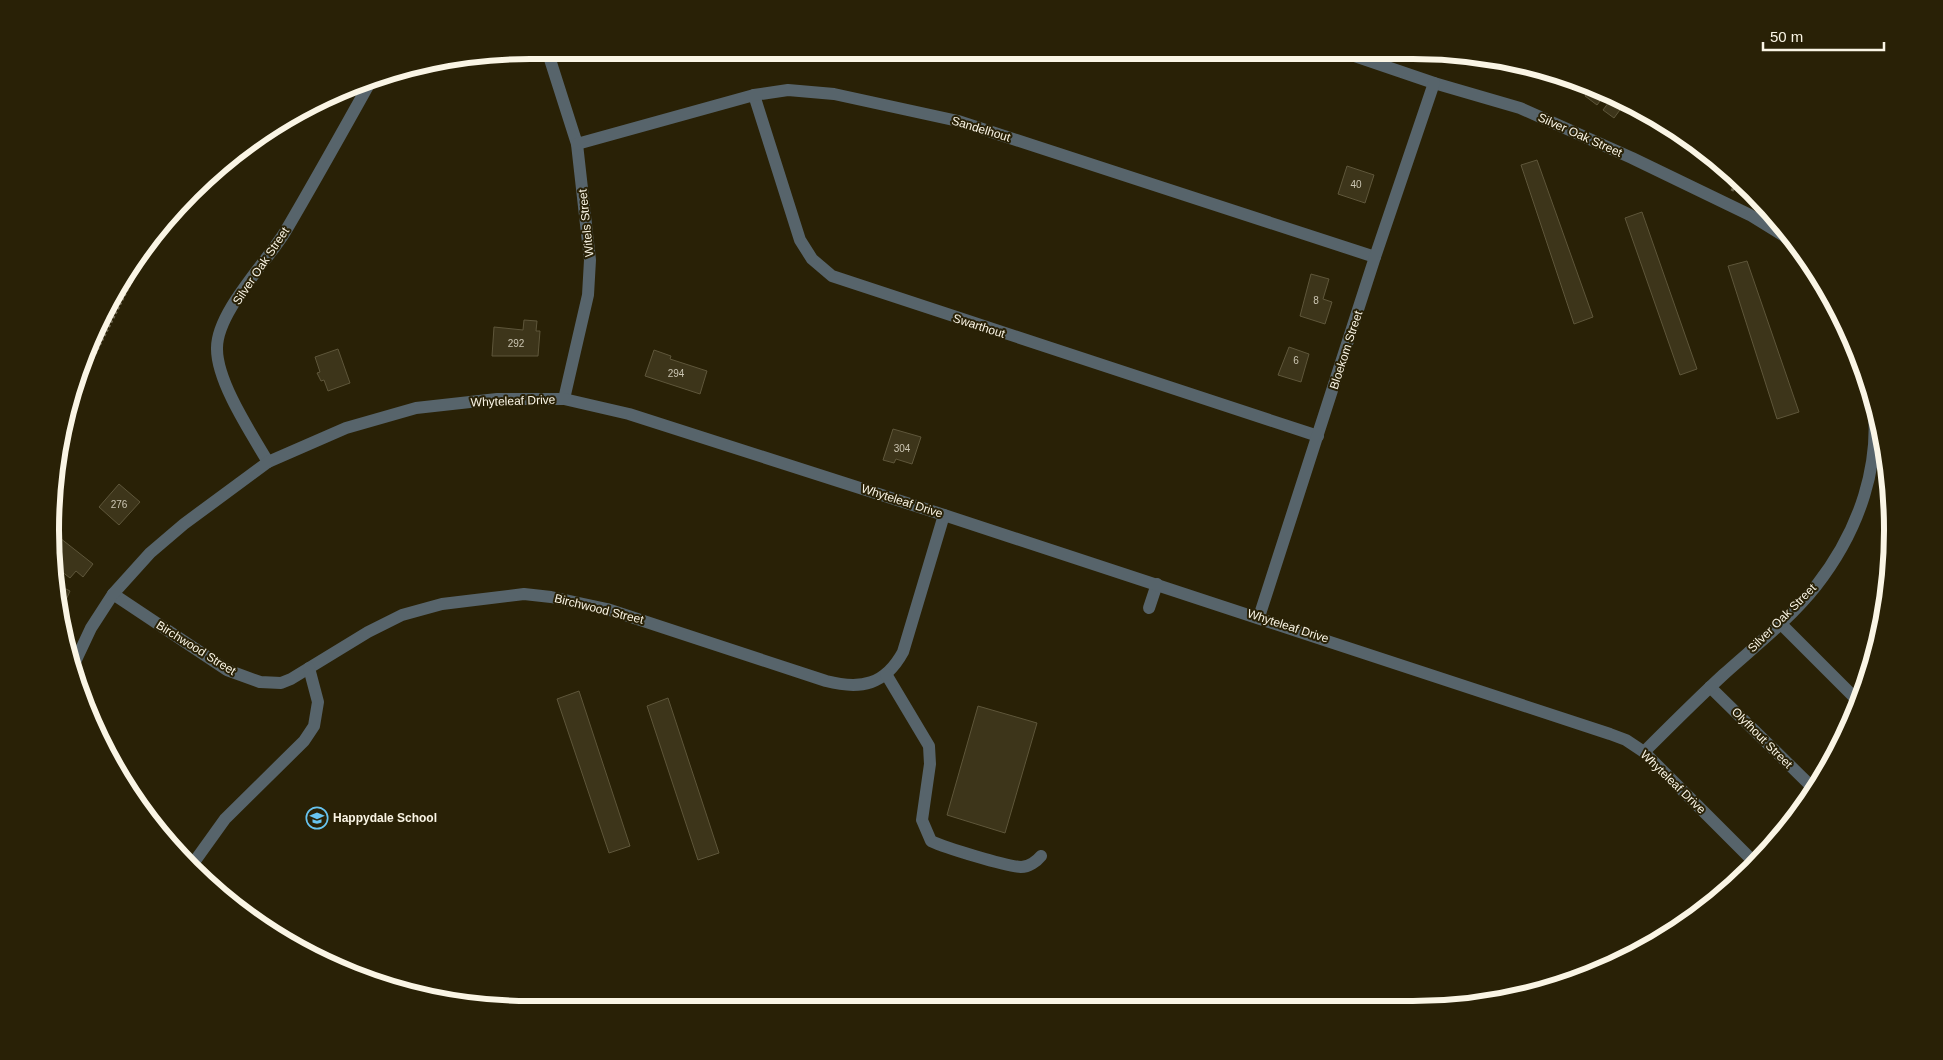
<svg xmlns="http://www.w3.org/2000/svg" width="1943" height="1060" viewBox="0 0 1943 1060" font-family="Arial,sans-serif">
<rect width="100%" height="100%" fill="#292106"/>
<!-- building -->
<g fill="#3d351a" stroke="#5e563a">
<path d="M1591,89l34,14 -11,15 -11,-8 6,-8 -6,-5 -6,8 -12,-9z"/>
<path d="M1537,160l56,157 -19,7 -53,-159z"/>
<path d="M1347,166l27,9 -9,28 -27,-9z"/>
<path d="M1642,212l55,157 -17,6 -55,-157z"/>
<path d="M1747,261l52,151 -22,7 -49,-153z"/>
<path d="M1311,274l18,5 -6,20 9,3 -7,22 -25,-8z"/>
<path d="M524,320l13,1 -1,10h4l-2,25h-46l2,-29 29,3z"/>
<path d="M1289,347l20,7 -8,28 -23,-7z"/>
<path d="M338,349l12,34 -22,8 -4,-11 -3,1 -4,-8 3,-1 -5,-15z"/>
<path d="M654,350l17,6 -1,3 37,12 -7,23 -55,-18z"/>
<path d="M893,429l28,8 -9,27 -16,-5 -2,4 -11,-3z"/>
<path d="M119,484l21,18 -21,23 -20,-18z"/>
<path d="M60,538l33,26 -10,13 -7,-6 -6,7 -18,-14v-15z"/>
<path d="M56,584l14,7 -4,9 -7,-3z"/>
<path d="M579,691l51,155 -21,7 -52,-154z"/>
<path d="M668,698l51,155 -21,7 -51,-154z"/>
<path d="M978,706l59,17 -32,110 -58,-18z"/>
</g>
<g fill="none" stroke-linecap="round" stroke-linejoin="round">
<!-- path -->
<g stroke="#6d664f" stroke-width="3" stroke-dasharray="2.5 2.5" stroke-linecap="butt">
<path d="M1732,191l6,-13"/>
<path d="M65,417l19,-41 68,-136"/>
</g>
<!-- minor -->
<g stroke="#57646b" stroke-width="12">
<path d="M547,50l30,94 13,116 -2,35 -24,104"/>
<path d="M1340,51l94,32 86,25 112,50 118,57 34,21 19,17"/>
<path d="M754,95l46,145 12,19 20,17 486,160"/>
<path d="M577,144l177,-49 34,-5 46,4 124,27 417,136"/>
<path d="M268,462c-17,-29 -51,-80 -51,-113 -1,-36 49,-86 68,-117 30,-51 59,-103 88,-155"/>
<path d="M113,594l114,76 33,12 21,1 10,-4 77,-47 34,-17 40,-11 82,-10 27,3 56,12 219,72c35,9 59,4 77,-29l41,-137"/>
<path d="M1149,608l8,-24"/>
<path d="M1259,617l116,-360 59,-174"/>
<path d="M1780,623l79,79"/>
<path d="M75,662l16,-34 22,-34 37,-41 34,-29 84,-62 78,-34 70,-20 81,-9h67l65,15 315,101 666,219 16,6 18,12 112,112"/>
<path d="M886,674l43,72 1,18 -8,56 9,21c15,7 74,25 90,26 8,0 16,-6 20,-11"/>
<path d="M1710,687l104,102"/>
<path d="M1644,752c26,-26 52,-52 79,-77 31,-28 67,-56 93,-89 43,-55 67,-123 56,-192"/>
<path d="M192,865l33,-46 79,-78 10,-15 4,-24 -9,-34"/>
</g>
</g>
<!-- icons -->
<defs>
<g id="school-ring" transform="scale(1.125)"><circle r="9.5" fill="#292106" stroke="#68c4f0" stroke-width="1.5"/><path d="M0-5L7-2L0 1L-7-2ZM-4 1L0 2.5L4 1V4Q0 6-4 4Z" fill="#68c4f0"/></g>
</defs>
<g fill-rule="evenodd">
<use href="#school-ring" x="317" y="818"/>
</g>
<g text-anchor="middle" stroke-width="4" stroke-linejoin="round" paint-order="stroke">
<!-- number labels -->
<g font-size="10" fill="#cbc5b2">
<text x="1356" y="188">40</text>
<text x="1316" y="304">8</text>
<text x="516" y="347">292</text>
<text x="1296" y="364">6</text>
<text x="676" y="377">294</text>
<text x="902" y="452">304</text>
<text x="119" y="508">276</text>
</g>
<!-- street labels -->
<g font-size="12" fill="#faf5e5" stroke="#292106">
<text transform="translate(981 129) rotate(17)" y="4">Sandelhout</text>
<text transform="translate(1580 135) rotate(24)" y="4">Silver Oak Street</text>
<text transform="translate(586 223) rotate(-96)" y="4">Witels Street</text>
<text transform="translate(261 266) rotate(-56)" y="4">Silver Oak Street</text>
<text transform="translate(979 326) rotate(18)" y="4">Swarthout</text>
<text transform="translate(1346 350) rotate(-72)" y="4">Bloekom Street</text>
<text transform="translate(513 401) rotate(-2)" y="4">Whyteleaf Drive</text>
<text transform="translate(902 501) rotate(18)" y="4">Whyteleaf Drive</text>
<text transform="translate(599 609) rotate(14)" y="4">Birchwood Street</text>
<text transform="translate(1782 618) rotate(-45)" y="4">Silver Oak Street</text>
<text transform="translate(1288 626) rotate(18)" y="4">Whyteleaf Drive</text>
<text transform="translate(196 648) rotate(32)" y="4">Birchwood Street</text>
<text transform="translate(1762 738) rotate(45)" y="4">Olyfhout Street</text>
<text transform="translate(1673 782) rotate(44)" y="4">Whyteleaf Drive</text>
</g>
<!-- poi labels -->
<g font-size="12" font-weight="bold" fill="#faf5e5" stroke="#292106" text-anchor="start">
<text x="333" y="822">Happydale School</text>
</g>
</g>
<!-- crop -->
<path d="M0 0H1943V1060H0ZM530 59H1413A471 471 0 0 1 1884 530V530A471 471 0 0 1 1413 1001H530A471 471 0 0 1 59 530V530A471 471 0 0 1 530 59Z" fill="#292106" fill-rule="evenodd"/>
<path fill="none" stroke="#faf5e5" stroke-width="6" d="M530 59H1413A471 471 0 0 1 1884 530V530A471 471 0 0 1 1413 1001H530A471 471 0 0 1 59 530V530A471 471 0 0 1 530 59Z"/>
<!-- scale -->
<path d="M1763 42v8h121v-8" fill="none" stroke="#faf5e5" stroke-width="2.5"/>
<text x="1770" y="42" font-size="15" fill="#faf5e5" stroke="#292106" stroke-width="4" paint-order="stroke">50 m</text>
</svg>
